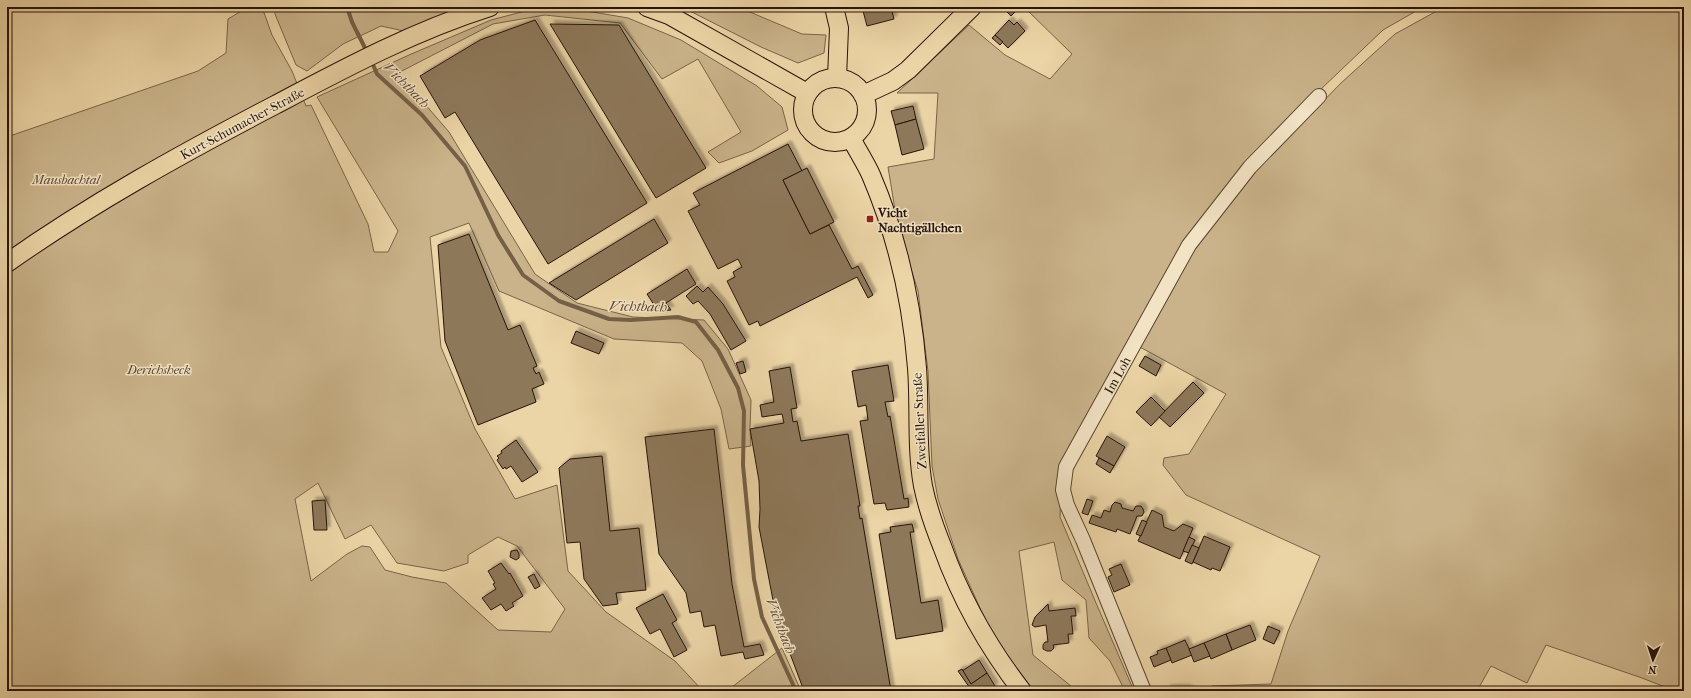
<svg xmlns="http://www.w3.org/2000/svg" width="1691" height="698" viewBox="0 0 1691 698" font-family="'IM FELL French Canon',serif">
<defs>
<filter id="shadow"><feDropShadow dx="3.5" dy="-3.5" stdDeviation="1" flood-color="#0004"/></filter>
</defs>
<rect width="100%" height="100%" fill="#ebd4a5"/>
<filter id="stains"><feTurbulence type="fractalNoise" baseFrequency=".005" numOctaves="4"/><feColorMatrix values="0 0 0 0 .2 0 0 0 0 .09 0 0 0 0 .02 0 0 0 .5 -.17"/></filter>
<radialGradient id="worn" r=".72"><stop offset=".6" stop-color="#630" stop-opacity="0"/><stop offset="1" stop-color="#630" stop-opacity=".3"/></radialGradient>
<!-- green -->
<g fill="#cab38a" stroke="#78644a" fill-rule="evenodd">
<path d="M248,7h14l10,28 20,36 14,35 5,-1 57,119 6,28h14l10,-21 -81,-134 92,-42 82,-35 42,-11h42l53,9 53,22 76,46 25,21 6,23 -36,21 -33,12 -11,-11 33,-20 -43,-73 -36,20 -42,-56 -75,-8 -52,9 -95,49 51,59 86,142 42,29 56,14 71,3 24,29 23,51 -1,29 1,17 -22,3 -8,-40 -19,-48 -20,-18 -68,-4 -115,-48 -30,-68 -39,14 11,110 34,82 40,70 42,-14 11,86 38,41 69,49 28,30h-696v-554l191,-66 28,-18 2,-34zM318,483l27,56 26,-14 26,38 47,8 24,-8v-8l30,-18 19,9 48,63 -14,23 -53,-2 -52,-47 -34,-6 -27,-7 -15,-23 -8,-1 -15,8 -36,27 -16,-82z"/>
<path d="M275,7h191l-62,24 -23,-5 -38,18 -36,27 -11,-6 -21,-51z"/>
<path d="M682,7h56l64,27 24,1 -2,18 -26,10 -37,-16z"/>
<path d="M1024,7h399l-40,23 -84,80 -75,81 -162,275 -2,51 36,86 38,88h-15l4,-4 -13,-26 -21,-23 -3,-38 -24,-20 -8,-38 -35,9 14,104 44,36h-43l-36,-48 -14,-26 -26,-58 -20,-60 -6,-33 -4,-95 -10,-80 -20,-63 -10,-61 46,-8 4,-66h-41l72,-68 36,30 45,24 22,-25z"/>
<path d="M1444,7h232l8,9v675h-9l-33,-13 -96,-33 -19,38 -36,-17 -14,25h-265v-5l59,-2 17,-53 32,-75 -134,-61 -23,-30 1,-7 25,-4 37,-60 -88,-48 62,-106 57,-71 84,-86 54,-49z"/>
<path d="M782,648l19,43h-74z"/>
</g>
<g fill="none" stroke-linecap="round" stroke-linejoin="round">
<!-- stream -->
<g stroke="#746047" stroke-width="4">
<path d="M347,7l5,15 15,30"/>
<path d="M371,60l6,14 45,41 43,51 33,69 25,40 36,26 50,18 22,1 47,-3 18,5 22,28 20,38 6,23 -1,54 11,114 8,38 34,74"/>
</g>
</g>
<!-- building -->
<g fill="#8d785a" stroke="#271409" filter="url(#shadow)">
<path d="M862,7h22l1,3 6,-2 3,11 -27,7z"/>
<path d="M1012,7l6,2 -7,7 -4,-4z"/>
<path d="M535,20l112,183 -99,61 -93,-152 -10,6 -25,-42 60,-36z"/>
<path d="M1009,20l5,5 3,-3 8,9 -17,17 -13,-13z"/>
<path d="M550,24l69,1 87,143 -50,30z"/>
<path d="M995,35l8,7 -3,3 -8,-7z"/>
<path d="M913,106l3,13 -21,6 -4,-14z"/>
<path d="M916,119l8,30 -22,6 -7,-30z"/>
<path d="M788,144l14,27 -19,9 27,54 19,-9 23,44 6,-3 15,29 -5,3 -11,-21 -97,49 -2,-5 -9,4 -22,-44 8,-4 -2,-5 9,-5 -4,-8 -20,10 -30,-58 12,-6 -7,-12z"/>
<path d="M807,168l27,54 -24,12 -27,-54z"/>
<path d="M654,219l14,24 -92,57 -27,-17z"/>
<path d="M469,234l39,96 12,-5 17,41 -4,2 3,6 3,-2 5,12 -12,5 4,13 -58,23 -33,-84 -7,-96z"/>
<path d="M687,269l9,15 -30,19 5,7 -13,1 -11,-17z"/>
<path d="M697,286l6,6 5,-5 15,17 23,37 -15,9 -21,-36 -12,-13 -5,3 -7,-8z"/>
<path d="M576,331l28,12 -5,11 -28,-11z"/>
<path d="M1145,356l16,9 -5,11 -17,-10z"/>
<path d="M743,361l3,11 -6,2 -4,-11z"/>
<path d="M888,365l6,36 -9,1 3,15 2,-1 14,83 4,-1 1,9 -22,3 -2,-7 -11,1 -14,-83 8,-1 -1,-8 -1,-7 -8,2 -6,-36z"/>
<path d="M790,367l7,41 -6,1 2,13 4,-1 4,20 47,-7 12,72h-2l2,13 2,-1 29,173h-87l-28,-75 -17,-89 1,-18 -1,-28 -9,-52 34,-6 -2,-9 -20,3 -2,-12 14,-3 -5,-31z"/>
<path d="M1193,382l11,11 -34,34 -11,-10z"/>
<path d="M1151,397l14,14 -14,15 -15,-14z"/>
<path d="M714,429l18,155 12,63 16,-3 4,11 -19,4 -2,-7 -22,4 -6,-31 -11,2 -3,-16 -11,2 -4,-20 -27,-39 -14,-117z"/>
<path d="M1107,436l18,11 -11,19 -18,-10z"/>
<path d="M516,440l22,32 -16,10 -11,-16 -5,3 -1,-2 -2,2 -6,-9 2,-2 -2,-2 5,-3 -1,-2z"/>
<path d="M602,456l8,75 29,-3 7,62 -30,3 2,11 -15,2 -19,-27 -4,-37 -13,1 -8,-75 11,-9z"/>
<path d="M1099,458l15,8 -4,7 -14,-9z"/>
<path d="M1087,499l6,2 -5,14 -6,-2z"/>
<path d="M325,500l2,30h-13l-2,-29z"/>
<path d="M1115,502l6,2 1,4 11,3 3,-5h5l2,3 1,3 -2,4h-5l-7,18 -13,-5 -1,3 -27,-9 3,-8 9,3 3,-8 6,2 2,-7z"/>
<path d="M1152,510l10,5 2,12 10,4 9,-7 10,4 -13,31 -42,-18z"/>
<path d="M1142,520l5,2 -6,14 -5,-2z"/>
<path d="M912,524l2,8h-4l11,71 17,-3 5,31 -47,8 -17,-105 12,-2 -1,-5z"/>
<path d="M1204,536l26,11 -10,24 -8,-3 -1,2 -18,-8z"/>
<path d="M1189,537l6,3 -6,13 -6,-2z"/>
<path d="M1192,545l7,3 -7,16 -7,-3z"/>
<path d="M517,550l2,4v4l-3,2 -6,-3 1,-6z"/>
<path d="M501,563l8,11 1,-1 13,23 -11,7 2,3 -8,5 -5,-7 -10,6 -9,-12 14,-9 -3,-5 2,-1 -7,-12z"/>
<path d="M1121,564l9,21 -16,7 -6,-15 4,-2 -3,-6z"/>
<path d="M534,574l6,12 -5,3 -7,-12z"/>
<path d="M663,594l14,26 -5,3 15,27 -13,7 -14,-28 -10,5 -14,-26z"/>
<path d="M1048,604l1,7 26,-3 1,8h-5l2,18h-5l1,9 -16,2 1,3 -3,3h-4l-4,-2v-4l2,-3h3l-2,-17 -11,2 -3,-2 3,-8z"/>
<path d="M1250,625l6,15 -24,10 -6,-16z"/>
<path d="M1268,626l12,5 -6,13 -11,-5z"/>
<path d="M1226,634l6,16 -21,9 -7,-16z"/>
<path d="M1185,640l7,15 -20,8 -6,-15z"/>
<path d="M1204,643l6,13 -16,6 -5,-13z"/>
<path d="M1166,648l5,12 -17,7 -4,-10 8,-3 -1,-3z"/>
<path d="M979,660l8,13 -16,11 -9,-13z"/>
<path d="M962,669l9,15 16,-11 8,13 -6,5h-17l-14,-20z"/>
<path d="M1173,688h13l8,3h-28v-2z"/>
</g>
<g fill="none" stroke-linecap="round" stroke-linejoin="round">
<!-- minor casing -->
<g stroke="#584430" stroke-width="16">
<path id="minor" d="M1144,691l-61,-151 -16,-35 -4,-15 3,-23 123,-222 61,-78 69,-71"/>
</g>
<!-- major casing -->
<g stroke="#271409" stroke-width="20">
<g id="major">
<path d="M647,7l22,8 138,78"/>
<path d="M834,7l5,21 -2,50"/>
<circle cx="835" cy="110" r="32"/>
<path d="M863,95l30,-14 15,-11 64,-63"/>
<path d="M851,138c6,12 14,24 20,37 26,61 41,128 46,193 3,39 -1,79 6,118 4,20 11,40 19,60 19,53 46,101 80,145"/>
<path d="M7,263c85,-60 176,-110 268,-158 70,-37 139,-74 215,-98"/>
</g>
</g>
<!-- minor -->
<use href="#minor" stroke="#f2e3c4" stroke-width="14"/>
<!-- major -->
<use href="#major" stroke="#ebd4a5" stroke-width="18"/>
</g>
<!-- markers -->
<rect fill="#8f2418" stroke="#f2e3c4" stroke-width="1.5" x="866" y="215" width="8" height="8" rx="2"/>
<g text-anchor="middle" stroke-width="3" stroke-linejoin="round" paint-order="stroke">
<!-- street labels -->
<g font-size="13" fill="#271409" stroke="#f2e3c4">
<text transform="translate(242 123) rotate(-28)" y="5">Kurt-Schumacher-Straße</text>
<text transform="translate(1117 375) rotate(-61)" y="5">Im Loh</text>
<text transform="translate(919 421) rotate(-93)" y="5">Zweifaller Straße</text>
</g>
<!-- park labels -->
<g font-size="13" font-style="italic" fill="#584430" stroke="#f2e3c4">
<text x="66" y="184">Mausbachtal</text>
<text x="159" y="374">Derichsheck</text>
</g>
<!-- poi labels -->
<g font-size="13" font-weight="bold" fill="#271409" stroke="#f2e3c4" text-anchor="start">
<text x="878" y="217">Vicht<tspan x="878" dy="15">Nachtigällchen</tspan></text>
</g>
<!-- water labels -->
<g font-size="14" font-style="italic" fill="#5b4732" stroke="#f2e3c4">
<text transform="translate(407 85) rotate(45)" y="5">Vichtbach</text>
<text transform="translate(638 306) rotate(1)" y="5">Vichtbach</text>
<text transform="translate(781 626) rotate(69)" y="5">Vichtbach</text>
</g>
</g>
<!-- margin -->
<rect width="1691" height="698" fill="none" stroke="#ebd4a5" stroke-width="24"/>
<rect x="8" y="8" width="1675" height="682" fill="none" stroke="#271409" stroke-width="2"/>
<rect x="12" y="12" width="1667" height="674" fill="none" stroke="#271409"/>
<!-- north arrow -->
<g transform="translate(1653 660) rotate(183)" stroke="#f2e3c4" stroke-width="3" paint-order="stroke">
<path d="M0-3L7 15L0 10L-7 15Z" fill="#271409"/>
<text y="-6" font-size="11" font-weight="bold" text-anchor="middle" fill="#271409">N</text>
</g>
<rect width="100%" height="100%" filter="url(#stains)"/>
<rect width="100%" height="100%" fill="url(#worn)"/>
</svg>
